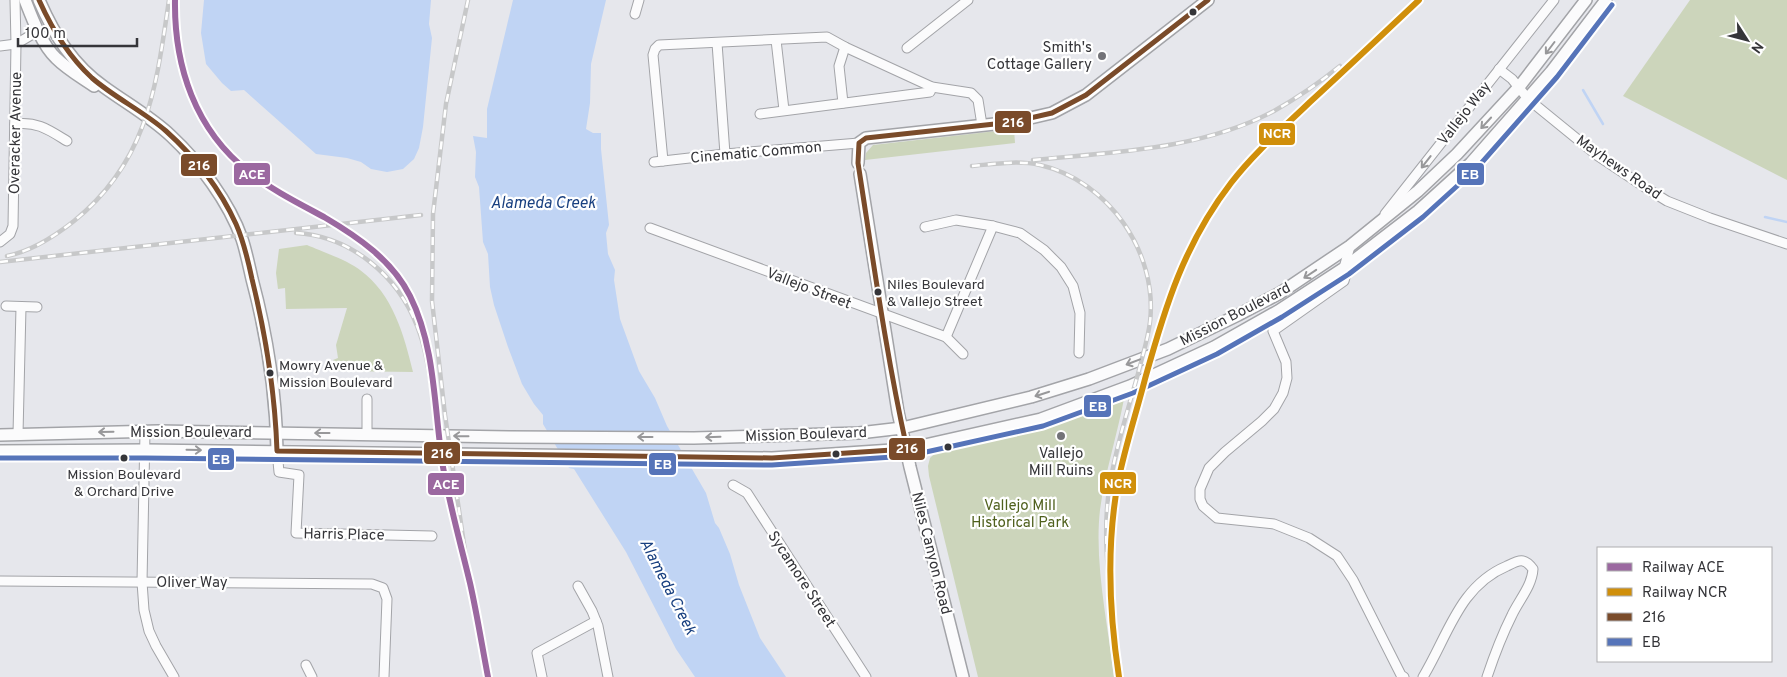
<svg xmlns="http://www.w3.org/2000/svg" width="1787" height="677" viewBox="0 0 1787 677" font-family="Overpass,sans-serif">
<rect width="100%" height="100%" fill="#e6e7ec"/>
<!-- green -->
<g fill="#ccd5bb">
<path d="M1690,0h97v180l-164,-84z"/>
<path d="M1014,129l1,14 -150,17 1,-7 7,-8z"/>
<path d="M307,245c14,6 42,16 53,25 33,24 44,65 53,102l-76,-1 -4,-11 5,-2 -2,-13 11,-37 -61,1 -1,-21 -7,1 -2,-16 3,-24z"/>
<path d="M1124,399c-7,37 -19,73 -24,111 -6,53 8,115 14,167h-136l-49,-201 -1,-10 2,-8 7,-7 33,-6 76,-21z"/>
</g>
<!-- water -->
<g fill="#c0d4f4">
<path d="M204,0h227l-2,24 3,14 -9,89 -4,21 -5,11 -11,10 -16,3 -16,-3 -10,-7 -14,-4 -31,-4 -72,-64 -13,1 -9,-8 -16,-19 -5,-31z"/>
<path d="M513,0h93l-15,64 -1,39 -4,26 7,4h8v16l8,76 -3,8 2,21 7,16 -1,10 6,39 19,52 16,27 12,28 39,67 9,30 4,5 11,26 9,31 21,53 26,39h-91l-19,-28 -50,-97 -52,-83 -5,-1 -26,-44v-9l-9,-11 -12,-20 -14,-37 -14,-42 -4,-18 -2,-33 -5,-12 -4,-55 -4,-10 1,-25 -3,-16 14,2v-29z"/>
</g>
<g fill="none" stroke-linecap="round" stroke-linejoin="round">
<!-- stream -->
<g stroke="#c0d4f4" stroke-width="2.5">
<path d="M1583,90l20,34"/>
<path d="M1765,217l22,5"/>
</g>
<!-- minor casing -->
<g stroke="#a3a4a8" stroke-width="11">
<g id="minor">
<path d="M635,14l4,-14"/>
<path d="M776,40l8,70"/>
<path d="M717,43l8,111"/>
<path d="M0,46l16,-2 22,-13"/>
<path d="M907,48l61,-48"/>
<path d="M1499,69l13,10 16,20 70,57 48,32 21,13 43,17 77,26"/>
<path d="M843,103l-4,-37 6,-19"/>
<path d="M760,114l170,-22 2,-5"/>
<path d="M15,124c22,-3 34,6 52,17"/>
<path d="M663,161l-10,-106 2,-6 4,-4 168,-8 18,10 87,40 39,6 7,7 4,25"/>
<path d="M654,162l71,-8 134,-11"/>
<path d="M1385,214l169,-214"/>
<path d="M925,227l31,-7 37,6 27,7 24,17 17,17 12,19 7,27 -1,40"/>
<path d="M650,228l296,109 17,17"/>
<path d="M0,242l10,-8 3,-8 3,-182 -1,-44"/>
<path d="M1350,246l-6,22 2,6 -2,7 -71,50 13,31 1,16 -4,15 -9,16 -12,12 -37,31 -16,16 -9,21v10l3,7 14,12 57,6 35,14 28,18 16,24 48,95 3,2"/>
<path d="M6,306l31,1"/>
<path d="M946,337l47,-111"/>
<path d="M367,399v35"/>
<path d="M145,432l-3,150 2,28 5,21 7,15 18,31"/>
<path d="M18,434l3,-127"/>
<path d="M277,451l2,21 20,3 -3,58 136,3"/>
<path d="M733,485l14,8 119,184"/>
<path d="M0,581l372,3 11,4 4,11 -3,78"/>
<path d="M578,586l14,25 6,15 10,51"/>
<path d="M306,665l6,12"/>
<path d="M542,677l-5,-24 59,-32"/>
<path d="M1423,677c25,-41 36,-91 84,-111 12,-6 17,-9 26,3 -1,17 -14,31 -21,46 -10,20 -18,41 -25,62"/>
</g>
</g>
<!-- major casing -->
<g stroke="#a3a4a8" stroke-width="14">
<g id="major">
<path d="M25,0c7,18 17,45 31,58 11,11 25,19 38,28"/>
<path d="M39,0c15,35 34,65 65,87 22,16 47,30 67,49 28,26 58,66 71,103 4,12 7,27 10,40 15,56 24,114 25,172"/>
<path d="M858,163l1,-20 7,-5 147,-16 39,-9 34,-18 122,-95"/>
<path d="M860,174l38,238 12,55 53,210"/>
<path d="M0,435l158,-4 351,6 185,1 165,-5 43,-5 129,-31 58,-18 79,-30 70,-34 42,-22 70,-47 68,-55 39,-37 62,-67 67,-87"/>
<path d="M0,451l145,-1 627,8 135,-9 134,-30 89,-33 84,-39 64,-36 66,-43 74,-57 53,-48 80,-91 55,-72"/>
</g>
</g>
<!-- minor -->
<use href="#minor" stroke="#fbfbfc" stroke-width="9"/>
<!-- major -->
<use href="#major" stroke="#fbfbfc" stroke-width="11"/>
<!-- rail casing -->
<g stroke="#c7c8c9" stroke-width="4.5">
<g id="rail">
<path d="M468,0l-22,104 -13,110 -1,87 13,114 25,170"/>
<path d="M1033,160c80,-8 168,-10 241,-49 23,-13 45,-28 66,-45"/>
<path d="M972,166c22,-2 46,-6 68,-1 69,16 118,88 110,157 -2,16 -7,32 -11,48 -10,37 -23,75 -29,114 -7,40 -3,80 1,121"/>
<path d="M296,233c55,3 102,43 121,93 11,27 13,58 19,86"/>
<path d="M7,256c25,-5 48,-20 67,-35 74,-60 82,-133 95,-221"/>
<path d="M0,262l421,-47"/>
</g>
</g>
<!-- rail -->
<use href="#rail" stroke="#fff" stroke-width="2.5" stroke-dasharray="8" stroke-linecap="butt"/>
<!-- bus-1 casing -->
<g stroke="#fff" stroke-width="9">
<path id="bus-1" d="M39,0c13,29 29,56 53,78 23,20 51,33 74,53 29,26 54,58 70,93 8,18 12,36 16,55 14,57 23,113 25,172l495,7 135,-9c-21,-95 -34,-190 -49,-286l1,-20 7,-5 147,-16 39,-9 34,-18 122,-95"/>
</g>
<!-- bus-2 casing -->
<g stroke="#fff" stroke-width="9">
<path id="bus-2" d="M0,458h145l627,7 136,-9 135,-30 90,-33 84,-39 65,-37 67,-43 74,-57 54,-49 80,-91 55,-72"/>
</g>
<!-- bus-1 -->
<use href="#bus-1" stroke="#7a4b2a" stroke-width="5"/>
<!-- bus-2 -->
<use href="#bus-2" stroke="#5674b9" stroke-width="5"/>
<!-- rail-1 casing -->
<g stroke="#fff" stroke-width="10">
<path id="rail-1" d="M175,0c-1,66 20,130 74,172 23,18 49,31 75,45 34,20 68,43 86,79 26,52 24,115 33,171 7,40 18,78 27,116 7,31 12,63 18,94"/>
</g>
<!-- rail-2 casing -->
<g stroke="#fff" stroke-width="10">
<path id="rail-2" d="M1119,677c-10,-65 -13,-130 -1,-195 7,-35 18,-68 27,-103 20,-72 39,-135 86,-196 23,-30 52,-55 79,-81 37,-34 73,-68 109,-102"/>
</g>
<!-- rail-1 -->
<use href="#rail-1" stroke="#9b68a0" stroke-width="6"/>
<!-- rail-2 -->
<use href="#rail-2" stroke="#d08f0b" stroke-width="6"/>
</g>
<!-- one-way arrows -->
<defs><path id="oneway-shaft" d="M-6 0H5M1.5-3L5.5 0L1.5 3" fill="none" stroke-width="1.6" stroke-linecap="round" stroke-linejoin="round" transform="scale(1.25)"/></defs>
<g stroke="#98989a">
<use href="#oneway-shaft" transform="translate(1550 48) rotate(127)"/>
<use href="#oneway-shaft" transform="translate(1486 123) rotate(133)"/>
<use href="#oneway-shaft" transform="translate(1426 162) rotate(128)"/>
<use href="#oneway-shaft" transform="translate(1310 274) rotate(146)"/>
<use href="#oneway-shaft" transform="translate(1133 362) rotate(159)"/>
<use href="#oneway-shaft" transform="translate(1042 394) rotate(162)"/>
<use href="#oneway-shaft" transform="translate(106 432) rotate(179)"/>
<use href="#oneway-shaft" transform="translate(322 433) rotate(-180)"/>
<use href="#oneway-shaft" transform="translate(461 436) rotate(-179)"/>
<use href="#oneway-shaft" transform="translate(645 437) rotate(-180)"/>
<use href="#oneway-shaft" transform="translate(713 437) rotate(178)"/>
<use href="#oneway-shaft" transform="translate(194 450) rotate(1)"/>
</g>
<!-- markers -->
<g fill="#353539" stroke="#fff" stroke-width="2">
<circle cx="1193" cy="12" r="4.5"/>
<circle cx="878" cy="292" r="4.5"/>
<circle cx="270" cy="373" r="4.5"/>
<circle cx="948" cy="447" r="4.5"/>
<circle cx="836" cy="454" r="4.5"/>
<circle cx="124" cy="458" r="4.5"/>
</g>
<g fill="#737378" stroke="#fff" stroke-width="2">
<circle cx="1102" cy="56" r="5"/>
<circle cx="1061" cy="436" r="5"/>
</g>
<g text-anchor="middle" stroke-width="4.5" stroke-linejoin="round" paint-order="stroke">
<!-- bus labels -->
<g font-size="14" fill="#353539" stroke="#fff" text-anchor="start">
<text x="887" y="289">Niles Boulevard<tspan x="887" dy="17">&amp; Vallejo Street</tspan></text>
<text x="279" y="370">Mowry Avenue &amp;<tspan x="279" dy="17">Mission Boulevard</tspan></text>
<text x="124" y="479" text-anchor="middle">Mission Boulevard<tspan x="124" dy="17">&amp; Orchard Drive</tspan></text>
</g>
<!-- poi labels -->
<g font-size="15" fill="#353539" stroke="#fff" text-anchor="end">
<text x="1092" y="52">Smith's<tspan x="1092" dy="17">Cottage Gallery</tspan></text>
<text x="1061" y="458" text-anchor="middle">Vallejo<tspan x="1061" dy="17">Mill Ruins</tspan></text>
</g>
<!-- street labels -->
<g font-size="15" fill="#353539" stroke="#fff">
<text transform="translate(1464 113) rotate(-52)" y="5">Vallejo Way</text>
<text transform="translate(15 133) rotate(-89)" y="5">Overacker Avenue</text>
<text transform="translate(756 152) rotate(-5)" y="5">Cinematic Common</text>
<text transform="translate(1619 167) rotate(35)" y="5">Mayhews Road</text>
<text transform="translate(809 288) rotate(21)" y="5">Vallejo Street</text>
<text transform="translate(1235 314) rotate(-27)" y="5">Mission Boulevard</text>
<text x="191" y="437">Mission Boulevard</text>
<text transform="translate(806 434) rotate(-2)" y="5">Mission Boulevard</text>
<text transform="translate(344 534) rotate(1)" y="5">Harris Place</text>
<text transform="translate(932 553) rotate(76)" y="5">Niles Canyon Road</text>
<text transform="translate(802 579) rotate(57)" y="5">Sycamore Street</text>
<text x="192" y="587">Oliver Way</text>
</g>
<!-- park labels -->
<g font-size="15" fill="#4f601d" stroke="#fff">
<text x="1020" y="510">Vallejo Mill<tspan x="1020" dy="17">Historical Park</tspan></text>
</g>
<!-- water labels -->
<g font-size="16" font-style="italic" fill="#194080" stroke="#fff">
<text x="543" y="208">Alameda Creek</text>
<text transform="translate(669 586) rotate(63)" y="6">Alameda Creek</text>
</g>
</g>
<g stroke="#fff" stroke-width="2">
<rect x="994" y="110" width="38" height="24" rx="5" fill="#7a4b2a"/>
<rect x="1258" y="122" width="38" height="24" rx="5" fill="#d08f0b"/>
<rect x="180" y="153" width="38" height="24" rx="5" fill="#7a4b2a"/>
<rect x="233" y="162" width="38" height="24" rx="5" fill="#9b68a0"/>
<rect x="1456" y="162" width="29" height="24" rx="5" fill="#5674b9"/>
<rect x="1083" y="394" width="29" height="24" rx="5" fill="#5674b9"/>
<rect x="888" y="437" width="38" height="24" rx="5" fill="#7a4b2a"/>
<rect x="423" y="441" width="38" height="24" rx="5" fill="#7a4b2a"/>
<rect x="207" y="447" width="28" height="24" rx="5" fill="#5674b9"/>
<rect x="648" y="452" width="29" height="24" rx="5" fill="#5674b9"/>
<rect x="1099" y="471" width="38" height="24" rx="5" fill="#d08f0b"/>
<rect x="427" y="472" width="38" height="24" rx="5" fill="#9b68a0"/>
</g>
<g font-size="14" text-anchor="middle" font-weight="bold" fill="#fff">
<text x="1013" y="127">216</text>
<text x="1277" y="138">NCR</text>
<text x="199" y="170">216</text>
<text x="252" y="179">ACE</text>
<text x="1470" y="179">EB</text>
<text x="1098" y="411">EB</text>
<text x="907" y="453">216</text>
<text x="442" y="458">216</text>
<text x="221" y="464">EB</text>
<text x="663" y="469">EB</text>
<text x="1118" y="488">NCR</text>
<text x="446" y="489">ACE</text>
</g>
<!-- legend -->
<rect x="1597" y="547" width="175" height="115" fill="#ffffff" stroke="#aeaeb0"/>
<rect x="1607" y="563" width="25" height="8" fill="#9b68a0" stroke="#aeaeb0"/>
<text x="1642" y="572" font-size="15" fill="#353539">Railway ACE</text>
<rect x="1607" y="588" width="25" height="8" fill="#d08f0b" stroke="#aeaeb0"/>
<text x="1642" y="597" font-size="15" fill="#353539">Railway NCR</text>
<rect x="1607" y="613" width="25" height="8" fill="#7a4b2a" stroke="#aeaeb0"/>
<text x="1642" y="622" font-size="15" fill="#353539">216</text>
<rect x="1607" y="638" width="25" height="8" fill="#5674b9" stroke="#aeaeb0"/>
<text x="1642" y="647" font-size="15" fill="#353539">EB</text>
<!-- north arrow -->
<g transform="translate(1747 40) rotate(126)" stroke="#ffffff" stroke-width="4" paint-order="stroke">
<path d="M0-4L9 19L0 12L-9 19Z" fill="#353539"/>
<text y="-8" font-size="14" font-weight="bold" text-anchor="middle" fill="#353539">N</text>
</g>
<!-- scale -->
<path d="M18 38v8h119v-8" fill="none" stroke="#353539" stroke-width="2.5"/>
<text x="25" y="38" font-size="15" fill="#353539" stroke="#ffffff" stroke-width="4" paint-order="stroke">100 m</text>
</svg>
